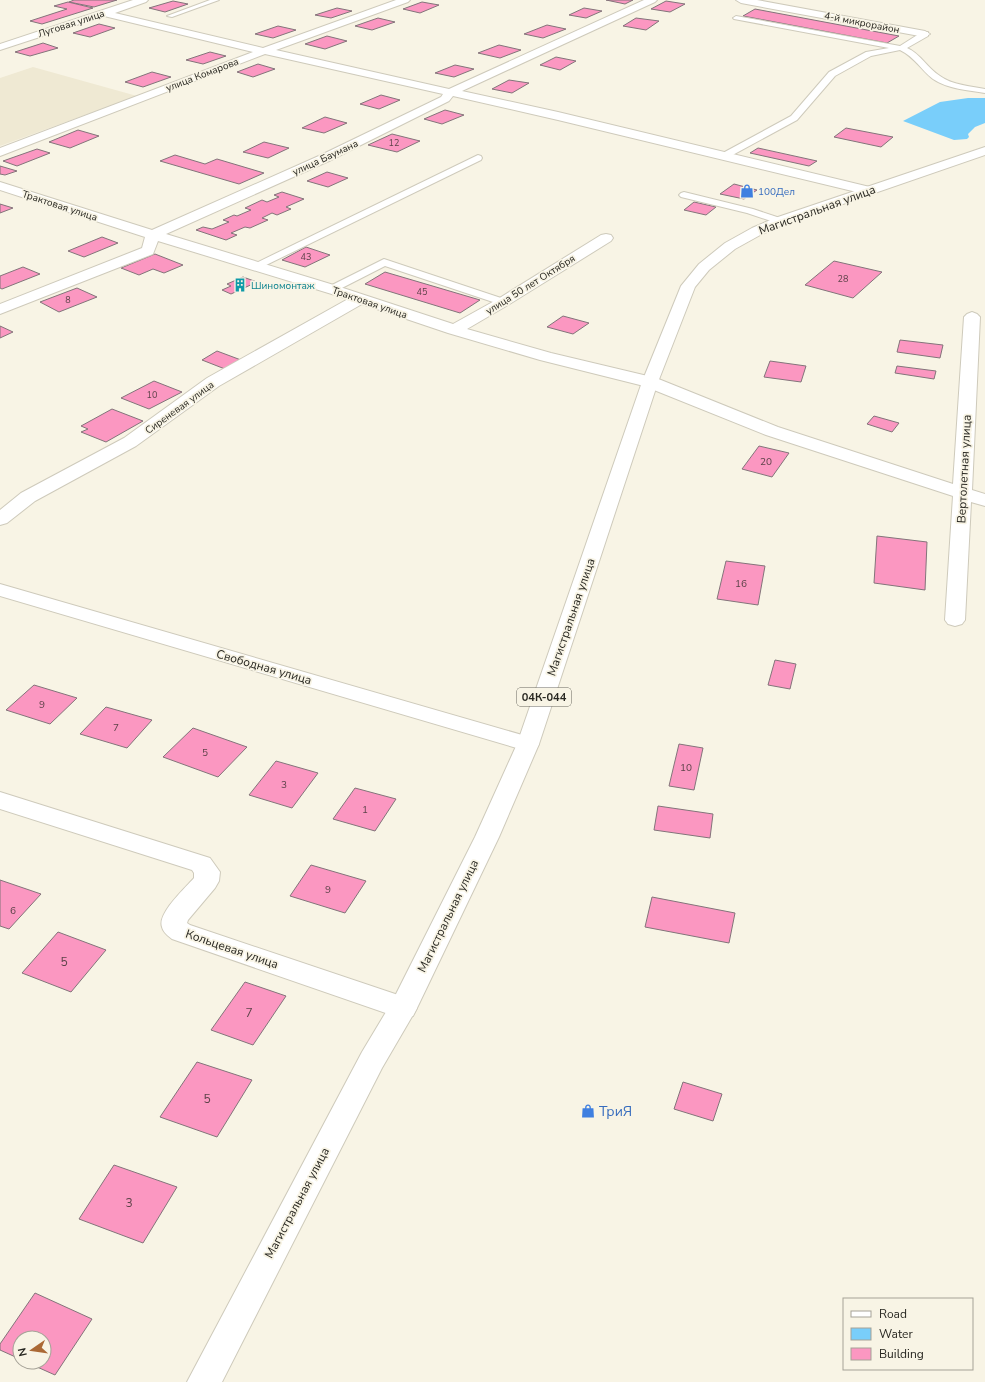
<svg xmlns="http://www.w3.org/2000/svg" width="985" height="1382" viewBox="0 0 985 1382" font-family="'Nunito Sans',sans-serif">
<rect width="100%" height="100%" fill="#f8f4e5"/>
<!-- built -->
<path fill="#efe9d3" d="M33,67l104,29 -137,50v-68z"/>
<!-- water -->
<path fill="#79cefa" d="M968,98h17v25l-10,4 -7,7 1,3 -2,2 -13,1 -51,-19 37,-19z"/>
<!-- building -->
<g fill="#fb97c1" stroke="#83747a">
<path d="M74,0h43l-23,7 -25,-5z"/>
<path d="M606,0h27l-8,4z"/>
<path d="M173,1l15,3 -23,8 -16,-4z"/>
<path d="M666,1l19,3 -15,8 -19,-3z"/>
<path d="M68,2l25,6 -51,16 -12,-3 37,-12 -13,-3z"/>
<path d="M422,2l17,3 -19,8 -17,-4z"/>
<path d="M337,8l15,3 -21,7 -16,-3z"/>
<path d="M584,8l18,3 -16,7 -17,-3z"/>
<path d="M755,9l144,27 -12,7 -144,-27z"/>
<path d="M378,18l17,4 -23,8 -17,-4z"/>
<path d="M636,18l23,3 -13,9 -23,-4z"/>
<path d="M99,24l16,4 -25,9 -17,-4z"/>
<path d="M547,25l19,4 -23,9 -19,-4z"/>
<path d="M278,26l18,4 -23,8 -18,-4z"/>
<path d="M327,36l20,5 -22,8 -20,-5z"/>
<path d="M43,43l15,5 -28,8 -15,-4z"/>
<path d="M499,45l22,5 -21,8 -22,-5z"/>
<path d="M210,52l16,4 -23,8 -17,-4z"/>
<path d="M556,57l20,4 -16,9 -20,-5z"/>
<path d="M258,64l17,5 -22,8 -16,-5z"/>
<path d="M455,65l19,4 -20,8 -19,-4z"/>
<path d="M152,72l19,5 -28,10 -18,-5z"/>
<path d="M509,80l20,3 -17,10 -20,-4z"/>
<path d="M381,95l19,5 -21,9 -19,-5z"/>
<path d="M445,110l19,5 -22,9 -18,-5z"/>
<path d="M325,117l22,6 -23,10 -22,-5z"/>
<path d="M846,128l47,9 -12,10 -47,-10z"/>
<path d="M78,130l21,6 -29,12 -21,-6z"/>
<path d="M392,134l28,7 -23,11 -29,-7z"/>
<path d="M264,142l25,6 -21,10 -25,-6z"/>
<path d="M758,148l59,13 -8,5 -59,-13z"/>
<path d="M37,149l13,4 -33,13 -14,-5z"/>
<path d="M175,155l30,9 12,-5 47,14 -25,11 -79,-23z"/>
<path d="M0,166l17,5 -12,4 -5,-1z"/>
<path d="M327,172l21,6 -20,9 -21,-6z"/>
<path d="M734,184l23,6 -13,9 -24,-5z"/>
<path d="M282,192l22,7 -18,8 5,2 -14,6 -5,-2 -10,5 6,2 -18,8 -5,-1 -14,6 6,2 -11,5 -30,-10 7,-3 9,2 17,-7 -6,-2 11,-5 3,1 14,-6 -6,-2 17,-8 5,2 12,-5 -5,-2z"/>
<path d="M694,202l22,5 -10,8 -22,-5z"/>
<path d="M0,204l13,4 -13,5z"/>
<path d="M102,237l16,6 -34,14 -16,-6z"/>
<path d="M306,247l24,8 -25,12 -23,-7z"/>
<path d="M155,254l28,11 -19,8 -11,-4 -14,6 -18,-7z"/>
<path d="M834,261l48,11 -29,26 -48,-13z"/>
<path d="M23,267l17,7 -38,15 -2,-1v-12z"/>
<path d="M385,272l95,28 -20,13 -95,-29z"/>
<path d="M243,277l14,5 -26,12 -9,-4 9,-4 -4,-2z"/>
<path d="M77,288l20,9 -38,15 -19,-10z"/>
<path d="M563,316l26,7 -16,11 -26,-7z"/>
<path d="M0,326l13,6 -13,6z"/>
<path d="M900,340l43,5 -3,13 -43,-6z"/>
<path d="M217,351l24,9 -16,9 -23,-9z"/>
<path d="M770,361l36,5 -5,16 -37,-5z"/>
<path d="M897,366l39,5 -2,8 -39,-6z"/>
<path d="M154,381l28,11 -33,17 -28,-11z"/>
<path d="M112,409l31,12 -37,21 -25,-10 7,-3 -7,-3z"/>
<path d="M874,416l25,7 -7,9 -25,-8z"/>
<path d="M759,446l30,7 -17,24 -30,-8z"/>
<path d="M877,536l50,6 -2,48 -51,-7z"/>
<path d="M726,561l39,5 -7,39 -41,-6z"/>
<path d="M775,660l21,4 -6,25 -22,-4z"/>
<path d="M34,685l43,13 -27,26 -44,-14z"/>
<path d="M106,707l46,13 -25,28 -47,-14z"/>
<path d="M193,728l54,19 -29,30 -55,-20z"/>
<path d="M679,744l24,4 -9,42 -25,-4z"/>
<path d="M276,761l42,12 -26,35 -43,-13z"/>
<path d="M355,788l41,11 -21,32 -42,-12z"/>
<path d="M658,806l55,8 -3,24 -56,-8z"/>
<path d="M311,865l55,16 -21,32 -55,-17z"/>
<path d="M0,880l41,14 -32,35 -9,-3z"/>
<path d="M652,897l83,16 -6,30 -84,-16z"/>
<path d="M58,932l48,18 -35,42 -49,-19z"/>
<path d="M245,982l41,14 -33,49 -42,-15z"/>
<path d="M197,1062l55,18 -35,57 -57,-20z"/>
<path d="M683,1082l39,12 -9,27 -39,-12z"/>
<path d="M114,1165l63,22 -34,56 -64,-24z"/>
<path d="M35,1293l57,26 -37,56 -29,-13h18v-24h-24v21l-20,-9v-6z"/>
</g>
<g fill="none" stroke-linecap="round" stroke-linejoin="round">
<!-- lane casing -->
<g stroke="#cecabb" stroke-width="2">
<g id="lane">
<path d="M210,0h9l-47,17 -5,-1z"/>
<path d="M736,16l164,30 22,-14h6v4l-21,12c14,6 20,20 33,28 12,9 30,10 45,13v4c-16,-3 -38,-4 -52,-14 -12,-9 -18,-22 -33,-29l-29,6 -36,20 -38,44 -70,38h-6l-1,-2 1,-2 70,-38 38,-44 37,-20 23,-4 -155,-29 -1,-1z"/>
<path d="M478,155l3,1 1,2 -1,2 -221,108 -3,1 -5,-3 2,-2z"/>
<path d="M684,192l69,17 30,10 2,2 -5,3 -33,-11 -66,-16 -2,-2 2,-2z"/>
<path d="M384,259l123,41 1,2 -1,2h-8l-114,-38 -49,25h-8l-1,-2 1,-2z"/>
</g>
</g>
<!-- street casing -->
<g stroke="#cecabb" stroke-width="2">
<g id="street">
<path d="M133,0h15l-2,2 -31,11 148,35 133,-48h14l-2,2 -132,48 173,39 195,-89h13l-2,2 -193,89 96,21 316,76 2,3 -2,3 -5,1 -311,-75 -105,-24 -4,5 -120,60 -163,73 171,52 116,38 45,-25 103,-64 5,-1 5,1 2,3 -2,3 -103,64 -41,24 84,24 105,25 122,49 175,57 11,-167 3,-3 5,-2 5,2 3,3 -8,173 13,4v12l-14,-4 -6,118 -3,4 -7,2 -7,-2 -3,-4 8,-124 -187,-61 -122,-49 -104,-26 -92,-27 -86,-29 -143,82 -83,60 -101,55 -28,22 -7,2v-15l21,-17 103,-55 83,-60 141,-79 -190,-58 -5,13 -153,60v-10l142,-56 3,-11 -145,-47v-8l152,48 169,-75 120,-58 2,-3 -178,-40 -265,102v-8l253,-96 -149,-36 -104,34v-6z"/>
<path d="M736,0h21l168,31 5,3 -5,3 -184,-34z"/>
<path d="M0,584l536,155 3,5 -3,5 -8,3 -8,-3 -520,-153z"/>
<path d="M0,792l210,66 10,14 -1,9 -4,7 -27,32 -1,3 3,2 223,75 4,8 -4,8 -10,3 -231,-80c-4,-3 -9,-7 -10,-12 -5,-13 23,-39 32,-49v-5l-2,-3 -192,-61z"/>
</g>
</g>
<!-- primary casing -->
<g stroke="#cecabb" stroke-width="2">
<path id="primary" d="M985,147v8l-200,69 -23,10 -27,15 -26,21 -14,17 -37,95 -119,362 -40,93 -82,171 -35,60 -160,314h-35l175,-330 30,-50 83,-165 42,-93 125,-362 39,-96 18,-22 26,-21 27,-15 23,-10z"/>
</g>
<!-- lane -->
<use href="#lane" fill="#fff" fill-rule="evenodd"/>
<!-- street -->
<use href="#street" fill="#fff" fill-rule="evenodd"/>
<!-- primary -->
<use href="#primary" fill="#fff" fill-rule="evenodd"/>
</g>
<!-- icons -->
<defs>
<g id="shop-bare" transform="scale(1.08)"><path d="M-5-2.5h2.3a2.7 3.5 0 0 1 5.4 0H5L5.5 6h-11ZM-1.5-2.5h3a1.5 2.3 0 0 0-3 0Z" fill="#3f7fe0" stroke="#f8f4e5" stroke-width="2.5" paint-order="stroke"/></g>
<g id="building-bare" transform="scale(1.08)"><path d="M-4-6H4V6H1V3H-1V6H-4ZM-2.5-4.3h1.7v1.8h-1.7ZM.8-4.3h1.7v1.8H.8ZM-2.5-1h1.7V.8h-1.7ZM.8-1h1.7V.8H.8Z" fill="#0f9aa8" stroke="#f8f4e5" stroke-width="2.5" paint-order="stroke"/></g>
</defs>
<g fill-rule="evenodd">
<use href="#shop-bare" x="747" y="191"/>
<use href="#building-bare" x="240" y="285"/>
<use href="#shop-bare" x="588" y="1111"/>
</g>
<g text-anchor="middle" stroke-width="3.5" stroke-linejoin="round" paint-order="stroke">
<!-- far-number labels -->
<g font-size="9" fill="#5d4349">
<text x="394" y="146">12</text>
<text x="306" y="260">43</text>
<text x="843" y="282">28</text>
<text x="422" y="295">45</text>
<text x="68" y="303">8</text>
<text x="152" y="398">10</text>
</g>
<!-- far-street labels -->
<g font-size="10" fill="#282721" stroke="#f8f4e5">
<text transform="translate(862 22) rotate(11)" y="4">4-й микрорайон</text>
<text transform="translate(71 23) rotate(-18)" y="4">Луговая улица</text>
<text transform="translate(202 74) rotate(-21)" y="4">улица Комарова</text>
<text transform="translate(325 157) rotate(-25)" y="4">улица Баумана</text>
<text transform="translate(60 205) rotate(18)" y="4">Трактовая улица</text>
<text transform="translate(530 284) rotate(-32)" y="4">улица 50 лет Октября</text>
<text transform="translate(370 302) rotate(19)" y="4">Трактовая улица</text>
<text transform="translate(179 407) rotate(-36)" y="4">Сиреневая улица</text>
</g>
<!-- far-shop labels -->
<g font-size="10" fill="#366cbe" stroke="#f8f4e5" text-anchor="start">
<text x="758" y="195">100Дел</text>
</g>
<!-- far-culture labels -->
<g font-size="10" fill="#0d838f" stroke="#f8f4e5" text-anchor="start">
<text x="251" y="289">Шиномонтаж</text>
</g>
<!-- number labels -->
<g font-size="10" fill="#5d4349">
<text x="766" y="465">20</text>
<text x="741" y="587">16</text>
<text x="42" y="708">9</text>
<text x="116" y="731">7</text>
<text x="205" y="756">5</text>
<text x="686" y="771">10</text>
<text x="284" y="788">3</text>
<text x="365" y="813">1</text>
<text x="328" y="893">9</text>
<text x="13" y="914">6</text>
</g>
<!-- shield labels -->
<rect fill="#f8f4e5" stroke="#66645c" stroke-width="1" x="517" y="688" width="54" height="18" rx="3"/>
<g font-size="11" font-weight="bold" fill="#282721">
<text x="544" y="701">04К-044</text>
</g>
<!-- street labels -->
<g font-size="12" fill="#282721" stroke="#f8f4e5">
<text transform="translate(817 210) rotate(-20)" y="4">Магистральная улица</text>
<text transform="translate(964 469) rotate(-87)" y="4">Вертолетная улица</text>
<text transform="translate(571 617) rotate(-71)" y="4">Магистральная улица</text>
<text transform="translate(264 667) rotate(16)" y="4">Свободная улица</text>
<text transform="translate(448 916) rotate(-64)" y="4">Магистральная улица</text>
<text transform="translate(232 949) rotate(19)" y="4">Кольцевая улица</text>
<text transform="translate(297 1203) rotate(-62)" y="4">Магистральная улица</text>
</g>
<!-- near-number labels -->
<g font-size="12" fill="#5d4349">
<text x="64" y="966">5</text>
<text x="249" y="1017">7</text>
<text x="207" y="1103">5</text>
<text x="129" y="1207">3</text>
</g>
<!-- near-shop labels -->
<g font-size="14" fill="#366cbe" stroke="#f8f4e5" text-anchor="start">
<text x="599" y="1116">ТриЯ</text>
</g>
</g>
<!-- legend -->
<rect x="843" y="1298" width="130" height="72" fill="#f8f4e5" stroke="#a5a297"/>
<rect x="851" y="1311" width="20" height="6" fill="#ffffff" stroke="#a5a297"/>
<text x="879" y="1318" font-size="12" fill="#282721">Road</text>
<rect x="851" y="1328" width="20" height="12" fill="#79cefa" stroke="#a5a297"/>
<text x="879" y="1338" font-size="12" fill="#282721">Water</text>
<rect x="851" y="1348" width="20" height="12" fill="#fb97c1" stroke="#a5a297"/>
<text x="879" y="1358" font-size="12" fill="#282721">Building</text>
<!-- north arrow -->
<g transform="translate(32 1350) rotate(257)"><circle r="19" fill="#f8f4e5" stroke="#a5a297"/>
<path d="M0-3L7 15L0 10L-7 15Z" fill="#ab6935"/>
<text y="-6" font-size="11" font-weight="bold" text-anchor="middle" fill="#282721">N</text>
</g>
</svg>
